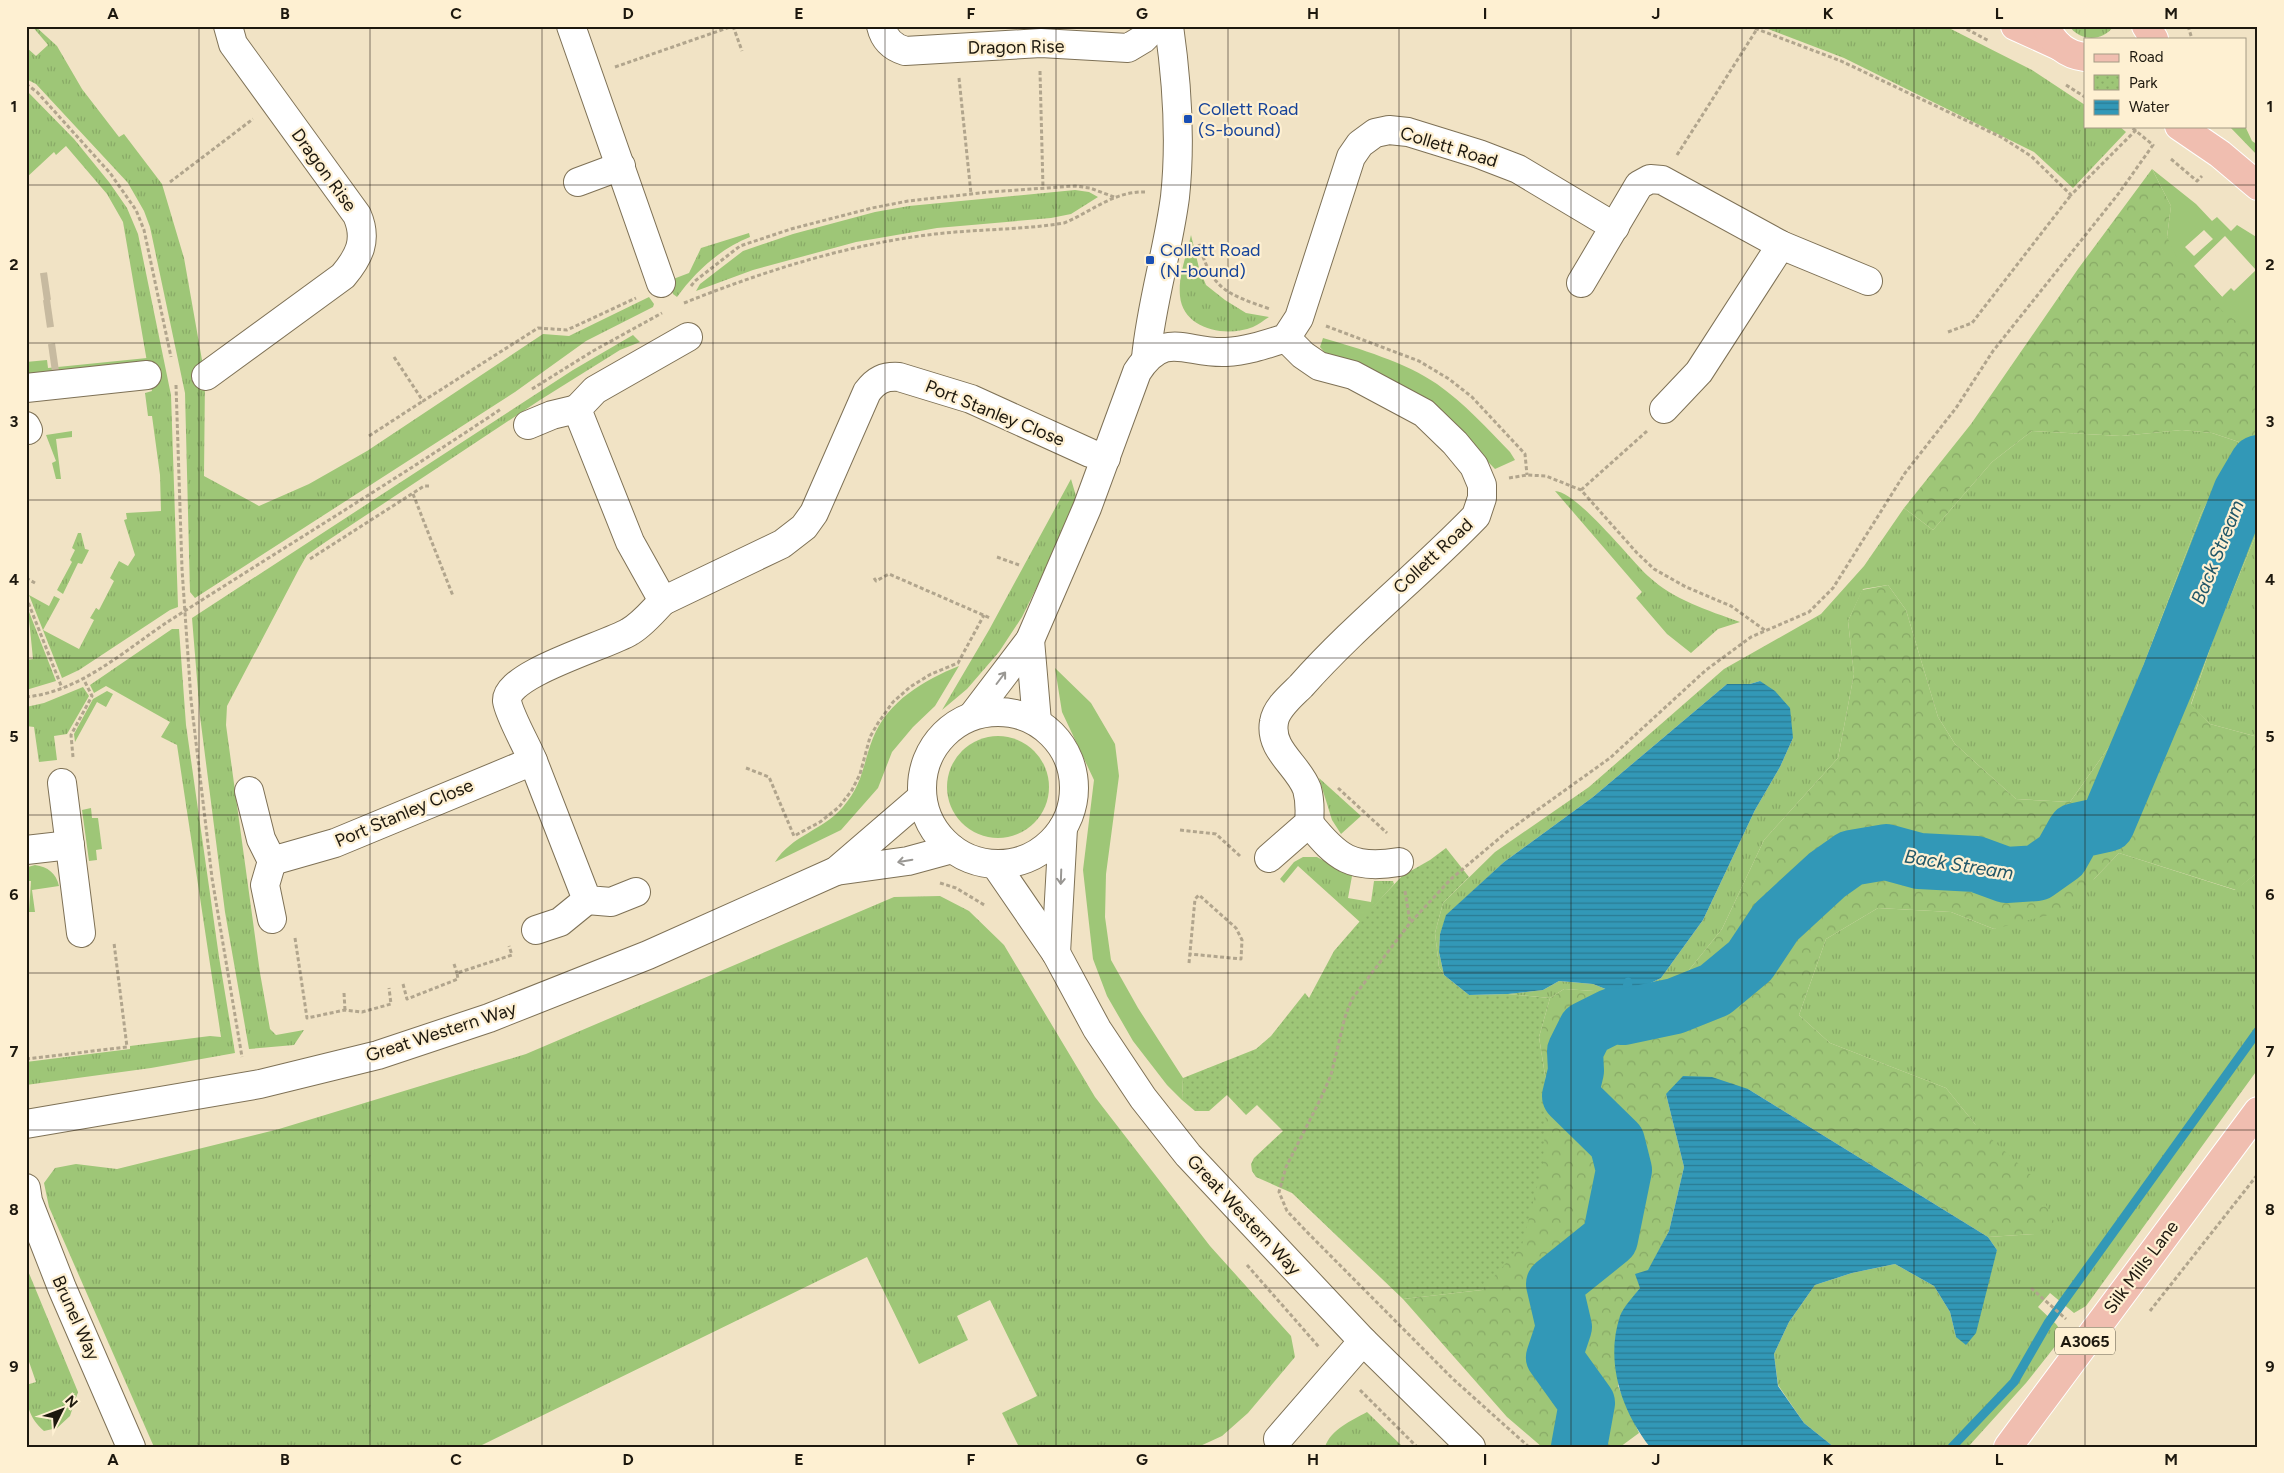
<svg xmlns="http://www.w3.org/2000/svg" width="2284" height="1473" viewBox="0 0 2284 1473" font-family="Figtree,sans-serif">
<defs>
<pattern id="grass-tufts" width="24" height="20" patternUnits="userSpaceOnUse" patternTransform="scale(1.25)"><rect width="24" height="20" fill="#9ec677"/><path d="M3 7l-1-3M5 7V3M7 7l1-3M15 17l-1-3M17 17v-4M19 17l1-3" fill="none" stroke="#88a966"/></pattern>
<pattern id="forest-crowns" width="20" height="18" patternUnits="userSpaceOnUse" patternTransform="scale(1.25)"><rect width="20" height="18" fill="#9ec677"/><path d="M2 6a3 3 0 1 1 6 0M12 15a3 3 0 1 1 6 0" fill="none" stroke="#88a966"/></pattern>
<pattern id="park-dots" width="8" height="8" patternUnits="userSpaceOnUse" patternTransform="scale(1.25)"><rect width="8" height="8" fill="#9ec677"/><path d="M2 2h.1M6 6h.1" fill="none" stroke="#88a966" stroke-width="1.8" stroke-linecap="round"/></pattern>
<pattern id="water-rules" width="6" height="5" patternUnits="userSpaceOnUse" patternTransform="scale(1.25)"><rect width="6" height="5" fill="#3298b7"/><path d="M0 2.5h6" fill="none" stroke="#2a7b93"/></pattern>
</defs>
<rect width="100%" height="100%" fill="#f1e3c5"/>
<!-- grass -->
<g fill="url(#grass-tufts)">
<path d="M32,26h3l22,20 25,43 37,48 5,-3 38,50 22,74 21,119 -1,99 55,30 50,-22 58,-33 176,-117 26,2 80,-39 5,7 -1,3 -67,34 -71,51 -320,206 -5,-6 -5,-199 -35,-166 -6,-16 -16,-28 -92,-99 -10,-5v-32l10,9 12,-11z"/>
<path d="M1760,26h185l87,44 53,35v21h34l7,6 -53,56 -39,-36 -190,-94z"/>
<path d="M2069,26h45c-12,16 -33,16 -45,0z"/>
<path d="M26,90l48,49 35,43 18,26 11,26 33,161 7,212 -8,3 -91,60 -17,8 -33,-83 20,11 5,-10 6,3 -17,31 36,19 15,-29 -4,-2 6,-10 3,2 15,-29 -4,-3 9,-17 9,5 7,-11 -11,-35 3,-1 -1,-6 35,-2 -1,-36 -8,-59h-4l-3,-23 7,-2 -29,-169 -16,-28 -41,-48 -10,9 -2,-3 -28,26z"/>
<path d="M2229,126h16l7,15 6,4v11z"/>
<path d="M1075,190l14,2 9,5 -27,17 -20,4 -114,10 -81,14 -103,28 -57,21 4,-7 43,-33 50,-17 82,-22 34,-6z"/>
<path d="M749,233l1,4c-29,11 -55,35 -73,60l-4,-3 -5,-13 21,-8 12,-25z"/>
<path d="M1191,235l8,33 7,17 19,15 21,13 23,4c-5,3 -11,8 -16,10 -28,11 -70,2 -73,-31 -2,-20 7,-42 11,-61z"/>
<path d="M633,335l7,7 -20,8 -80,50 -216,143 -17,12 -8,14 -72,137 -1,19 34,248 10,56 6,6 28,-5 -10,15 -45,4 -24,-137 -25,-196 -8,-98 381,-248z"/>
<path d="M2182,430l30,3 27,9 -38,72 -85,223 -46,65 -54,-3 -61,-55 -17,-27 -32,-107 -18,-25 -25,4 -15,32 6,53 -16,84 -74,82 -42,89 -37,46 -19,21 -47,8 -25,-13 -30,-2 -14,9 -42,-4 35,-4 16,-9 34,3 25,10 14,-2 29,-14 42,-58 52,-110 25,-43 13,-29 -33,-57 -10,3h-23l-134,113 -89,65 -57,53 -7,19 -1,18 5,23 -5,-8 -4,-34 8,-30 52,-51 94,-65 135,-118 97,-55 43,-48 40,-58 29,22 59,-68 40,-31 89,5z"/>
<path d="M1071,479l5,17 -11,34 -43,87 -23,35 -32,37 -25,21 47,-80z"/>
<path d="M1555,491c22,1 74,67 93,85 26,24 59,34 92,46l-22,7 -27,24 -24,-19 -31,-36 6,-6z"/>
<path d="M2258,530v207l-48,-13 -19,-19 25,-74z"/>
<path d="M78,533h3l4,16 4,1 -7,14 -4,-1 -15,31 -6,-4 15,-28 -2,-2 5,-10 -3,-2z"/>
<path d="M26,604l30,77 -30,9v-30l7,-1 -4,-40h-3z"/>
<path d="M172,629h7l7,96 33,232 16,96 -84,15 -125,17v-23l104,-13v-3l80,-10 11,1 -44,-292 -16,-8 9,-15 -64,-36 -12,7 -4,-8z"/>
<path d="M83,687l6,9 -22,38 -13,2 3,24 -18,2 -5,-35 -8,-1v-19l18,-4z"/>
<circle cx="998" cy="787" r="51"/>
<path d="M1319,778l42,38 -20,18 -9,-14z"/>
<path d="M2119,853l116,37 23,-18v197l-172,237 -12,7 -24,-20 -12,14 18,17 8,11 -38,48 -58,64h-134l-30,-24 -26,-38 -4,-31 15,-32 26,-37 37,-12 43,-9 39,22 16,26 6,25 41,-87 -9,-13 46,-3 -59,-110 -29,-36 -116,-45 -31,-28 27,-76 52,-31 73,4 43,17 100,-50z"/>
<path d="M1303,857h14l35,19 -4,22 23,4 3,-21h19l1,3 -34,38 -62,-56 -14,17 -4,-4 14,-17z"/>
<path d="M940,896l29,15 35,34 91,152 115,149 81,90 4,21 -47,56 -26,23 -24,11h-179l-17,-34 35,-17 -47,-96 -33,16 11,24 -49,24 -52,-107 -389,190h-324l-105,-240 -5,-24 11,-15 21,-4 41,5 162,-40 247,-75 368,-157z"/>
<path d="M26,1266l52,126 -8,24 -13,12 -13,3c-15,-13 -18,-27 -18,-46l10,-3 -10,-29z"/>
<path d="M1367,1412l36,35h-78c6,-18 26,-26 42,-35z"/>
</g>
<!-- forest -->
<path fill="url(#forest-crowns)" d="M2152,169l19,37 -4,31 91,99v194l-42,101 -25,73 19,20 48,13v135l-22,18 -117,-37 -25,26 -25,31 -75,19 -43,-17 -73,-4 -52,31 -27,76 31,28 116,45 29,36 58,53 22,47 -21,10 -46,3 -240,-148 -82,5 18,73 -15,64 -29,57 -19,27 -3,71 21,47 -19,14h-78l-35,-30 -104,-118 79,-9 65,-202 -8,-51 11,-39 14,-9 31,2 24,13 47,-8 19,-21 37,-46 42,-89 74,-82 16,-84 -6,-53 14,-31 26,-5 18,25 32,107 17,27 61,55 54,3 46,-65 85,-223 38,-72 -27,-9 -30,-3 -61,6 -89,-5 -40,31 -59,68 -29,-22 67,-84 107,-155z"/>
<!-- park -->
<path fill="url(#park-dots)" d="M1446,848l23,29 -26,26 -8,30 4,34 5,8 25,20 39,-1 42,4 -11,39 8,51 -4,76 -21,81 -40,45 -79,9 -111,-106 -36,-16 -4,-6 -1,-7 3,-6 29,-27 -26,-26 -11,10 -19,-20 -18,16h-14l-13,-11 1,-22 73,-29 15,-13 34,-43 4,5 25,-47 33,-38 35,-37 28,-16z"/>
<!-- garden -->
<g fill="#9ec677" fill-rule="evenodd">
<path d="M2152,169l44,35 16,17 5,-4 14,14 6,-6 21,13v98l-34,-23 -45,-51 -12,-25 4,-31zM2204,230l9,9 -19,17 -9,-9zM2225,236l31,34 -22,21 -3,-3 -9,9 -28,-31z"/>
<path d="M1323,338c35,10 84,25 114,46 27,19 50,44 73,68l5,8 -20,9 -32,-33 -136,-81 -7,-8z"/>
<path d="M147,358v3l-121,17v-16l21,-2 1,8z"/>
<path d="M72,431v6l-16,2 5,40h-5l-4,-16 4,-2 -10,-26z"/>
<path d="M959,666l-24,40 -22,21 -21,25 -14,36 -37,42 -66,32c17,-27 47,-31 68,-55 21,-25 19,-41 30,-69 15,-37 51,-58 86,-72z"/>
<path d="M1055,668l36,35 24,41 4,32 -13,98 -1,43 6,43 27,48 45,70 -1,22 -15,-15 -34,-44 -26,-45 -14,-37 -10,-89 11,-90 -32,-68z"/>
<path d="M107,691l6,3 -7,13 -9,-5 -22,40 -1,-8 19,-35z"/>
<path d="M91,808l1,10h6l4,31 -6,1 1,10 -8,1 -7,-51z"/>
<path d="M35,865c13,2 21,8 24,21l-27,4 3,22h-6l2,-31h-4l1,-14z"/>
</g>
<!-- water -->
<g fill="url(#water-rules)">
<path d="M1760,681l15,10 15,17 3,30 -13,29 -25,43 -52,110 -42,58 -29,14 -14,2 -25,-10 -34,-3 -16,9 -35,4 -39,1 -25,-20 -5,-23 1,-18 6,-19 58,-53 89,-65 134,-113h23z"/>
<path d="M1683,1076l29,1 36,12 240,148 9,13 -21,83 -10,12 -10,-8 -6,-25 -16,-26 -39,-22 -43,9 -37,12 -26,37 -15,32 4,32 26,37 30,24h-184c-29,-37 -45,-86 -30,-131 4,-10 14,-20 20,-28l-5,-14 13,-4 21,-39 15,-64 -18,-73z"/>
</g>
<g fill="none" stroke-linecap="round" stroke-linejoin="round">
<!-- stream -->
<g stroke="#3298b7" stroke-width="9">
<path d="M1623,1017l5,-35"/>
<path d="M1952,1447l62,-65 34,-59 210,-292"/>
</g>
<!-- river -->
<path stroke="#3298b7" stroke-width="56" d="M1579,1447l8,-44 -33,-46 10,-30 -10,-43 56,-45 14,-69 -7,-28 -47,-46 6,-25 -1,-20 11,-22 26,-13 11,1 52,-11 40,-16 35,-29 26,-39 51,-47 24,-17 35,-6 33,9 57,3 30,11 31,-2 24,-17 14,-25 32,-7 63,-150 71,-182 17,-29"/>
<!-- minor-tunnel -->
<g stroke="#c7baa0" stroke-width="28" stroke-dasharray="28 14" stroke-linecap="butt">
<path d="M42,287l7,-1"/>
<path d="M45,314l7,-1"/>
<path d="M50,358l7,-1"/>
</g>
<!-- minor casing -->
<g stroke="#7e7156" stroke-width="30">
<g id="minor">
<path d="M571,26l90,257"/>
<path d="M881,26c3,13 11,21 24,25l136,-8 87,5 15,-9 13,-13"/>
<path d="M578,182l43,-16"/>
<path d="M1581,283l58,-98 11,-6 12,1 119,65 87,36"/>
<path d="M688,337l-93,53 -18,19 53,133 33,59 119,-57 22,-17 10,-14 53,-121c9,-12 17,-16 32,-15l72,22 119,54 16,5"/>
<path d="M1146,358c5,-54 22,-107 29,-161 6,-56 2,-115 -6,-171"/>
<path d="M206,376l137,-100c16,-19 25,-36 14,-61l-124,-171 -5,-18"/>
<path d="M26,388l121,-13"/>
<path d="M1664,409l35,-37 82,-127"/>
<path d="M528,425l24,-10 25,-6"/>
<path d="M26,426l2,4"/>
<path d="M1030,640l7,82"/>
<circle cx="998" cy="788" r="76"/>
<path d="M973,715l57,-75 57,-132 50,-136c28,-43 49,-18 89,-20 21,-1 41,-8 60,-14l13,-20 52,-161 9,-13 15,-11 14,-3 19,2 71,22 39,15 97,58"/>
<path d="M533,761l54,139 24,2 25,-10"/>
<path d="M62,783l19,150"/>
<path d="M249,791l12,48 11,22 63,-18 198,-82c-6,-15 -24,-46 -26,-60 -2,-27 101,-56 122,-69 13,-7 24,-21 34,-31"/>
<path d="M1309,823c28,35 43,47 90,39"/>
<path d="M26,850l44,-5"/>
<path d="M1269,858l40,-35c1,-11 1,-23 -2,-34 -9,-24 -38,-39 -33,-67 2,-14 17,-26 27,-36 54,-61 118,-111 175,-170l6,-18v-13l-8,-19 -19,-23 -31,-30 -71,-38 -34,-9 -16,-11 -17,-17"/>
<path d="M995,864l61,89 41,76 46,69 45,57 175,186 108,106"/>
<path d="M836,871l72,-10 44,-12"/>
<path d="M272,919l-7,-34 7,-24"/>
<path d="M536,930l24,-8 27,-22"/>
<path d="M1056,953l7,-125"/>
<path d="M26,1124l234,-40 118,-29 111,-37 159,-63 188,-84 86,-74"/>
<path d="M26,1188l2,13 34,87 69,159"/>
<path d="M1278,1439l85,-98"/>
</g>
</g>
<!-- major casing -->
<g stroke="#fff" stroke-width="30">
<g id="major">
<path d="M2015,26l44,20"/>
<path d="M2046,26c7,18 21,29 39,31"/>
<path d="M2146,26l8,13"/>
<path d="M2179,126l41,28 38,32"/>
<path d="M2008,1447l250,-336"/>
</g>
</g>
<!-- path -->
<g stroke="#b1a58d" stroke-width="3" stroke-dasharray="4 2.5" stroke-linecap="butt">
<path d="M733,26l9,25"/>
<path d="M1749,26l92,35 160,76 30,19 40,39 65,-65"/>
<path d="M1961,26l28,15"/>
<path d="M2188,26l4,13"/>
<path d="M615,67l118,-41"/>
<path d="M1040,71l3,117"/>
<path d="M959,78l12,116"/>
<path d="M26,84l11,8 73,81 26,37 8,20 27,127"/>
<path d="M2066,85l19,12"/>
<path d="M1677,155l80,-126"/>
<path d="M2171,159l26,22 5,-5"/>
<path d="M170,182l83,-63"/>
<path d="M1199,244c13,46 28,50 71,65"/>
<path d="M691,286l4,-5 45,-35 51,-17 81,-21 36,-7 81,-9 86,-6 15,2 24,9"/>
<path d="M684,303c80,-32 165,-59 251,-69 43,-5 86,-4 129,-11 27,-11 50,-32 81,-31"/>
<path d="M1326,326l93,35 30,18 23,18 53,57 2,21"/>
<path d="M1948,332l24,-9 99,-128"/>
<path d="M394,357l29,44 115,-73 29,2 69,-32"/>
<path d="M176,385l6,184 9,131 21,178 30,179"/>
<path d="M532,389l61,-38 69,-38"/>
<path d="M369,436l54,-35"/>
<path d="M1509,478l18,-3 19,1 35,14 56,63 17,16 32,18 45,19 35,25"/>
<path d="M1581,490l66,-59"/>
<path d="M413,494l40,102"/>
<path d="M997,557l22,8"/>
<path d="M310,559l114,-73h5"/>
<path d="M26,578l9,5"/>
<path d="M874,578l2,3 13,-7 101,44"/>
<path d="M26,597l36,91"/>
<path d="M26,697c54,-5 99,-47 143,-76 111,-71 223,-139 332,-212"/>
<path d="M73,757l-2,-22 21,-39 -9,-18"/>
<path d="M746,768l23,9 25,59 26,-14 19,-15 13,-17 8,-16 10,-37 8,-14 15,-21 17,-15 21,-13 27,-11 26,-48"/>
<path d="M1338,788l49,45"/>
<path d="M1180,830l36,4 24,22"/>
<path d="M940,883l16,5 30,18"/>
<path d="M1405,891l5,31"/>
<path d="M295,938l12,80 38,-8 17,2 29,-8 -2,-16"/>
<path d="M1189,963l6,-64 4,-4 37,33 6,12 -1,19 -51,-5"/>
<path d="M454,964l3,9"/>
<path d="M403,984l4,15 51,-20 -1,-6 55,-18 -3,-9"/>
<path d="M344,993l1,17"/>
<path d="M26,1059l101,-12 -13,-104"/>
<path d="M1247,1265l72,82"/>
<path d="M2031,1288l35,31"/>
<path d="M2150,1311l108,-137"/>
<path d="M1360,1390l57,57"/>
<path d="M1529,1447l-76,-68 -148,-149 -18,-19 -8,-19 7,-25 35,-69 10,-23 14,-58 7,-18 58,-76 41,-44 57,-48 102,-73 96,-88 45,-33 58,-25 24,-24 72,-115 51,-65 37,-57 126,-158 34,-48 -23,-19"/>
</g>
<!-- minor -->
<use href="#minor" stroke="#fff" stroke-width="28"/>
<!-- major -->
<use href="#major" stroke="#f0beb0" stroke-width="28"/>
</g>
<!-- one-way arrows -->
<defs><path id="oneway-shaft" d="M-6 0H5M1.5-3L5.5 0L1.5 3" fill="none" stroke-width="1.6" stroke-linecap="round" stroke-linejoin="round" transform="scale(1.25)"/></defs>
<g stroke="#999793">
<use href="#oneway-shaft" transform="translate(1001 678) rotate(-53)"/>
<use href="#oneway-shaft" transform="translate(905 861) rotate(170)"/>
<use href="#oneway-shaft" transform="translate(1061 877) rotate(92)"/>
</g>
<!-- grid -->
<path fill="none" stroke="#1d180e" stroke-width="1" stroke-opacity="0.55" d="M199,26v1421M370,26v1421M542,26v1421M713,26v1421M885,26v1421M1056,26v1421M1228,26v1421M1399,26v1421M1571,26v1421M1742,26v1421M1914,26v1421M2085,26v1421M26,185h2232M26,343h2232M26,500h2232M26,658h2232M26,815h2232M26,973h2232M26,1130h2232M26,1288h2232"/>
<!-- markers -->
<g fill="#1a4fb4" stroke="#fef0d2" stroke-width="2">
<rect x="1183" y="114" width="10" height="10" rx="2.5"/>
<rect x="1145" y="255" width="10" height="10" rx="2.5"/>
</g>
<g text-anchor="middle" stroke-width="4.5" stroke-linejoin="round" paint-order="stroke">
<!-- shield labels -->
<rect fill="#fef0d2" stroke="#605949" stroke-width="1" x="2055" y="1327.5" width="60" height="27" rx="4"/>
<g font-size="16" font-weight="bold" fill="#1d180e">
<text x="2085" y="1347">A3065</text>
</g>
<!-- street labels -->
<g font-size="18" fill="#1d180e" stroke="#fef0d2">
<text transform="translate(1016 47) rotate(-1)" y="6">Dragon Rise</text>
<text transform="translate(1449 147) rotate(17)" y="6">Collett Road</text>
<text transform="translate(324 170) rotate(54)" y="6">Dragon Rise</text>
<text transform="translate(995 413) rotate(22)" y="6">Port Stanley Close</text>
<text transform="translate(1433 556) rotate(-43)" y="6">Collett Road</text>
<text transform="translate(404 813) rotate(-23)" y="6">Port Stanley Close</text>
<text transform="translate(441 1032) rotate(-18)" y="6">Great Western Way</text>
<text transform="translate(1244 1215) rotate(47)" y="6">Great Western Way</text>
<text transform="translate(2141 1267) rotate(-53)" y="6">Silk Mills Lane</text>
<text transform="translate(76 1318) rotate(66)" y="6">Brunel Way</text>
</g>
<!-- transit labels -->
<g font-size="18" fill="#164399" stroke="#fef0d2" text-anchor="start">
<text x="1198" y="115">Collett Road<tspan x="1198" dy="21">(S-bound)</tspan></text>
<text x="1160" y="256">Collett Road<tspan x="1160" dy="21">(N-bound)</tspan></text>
</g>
<!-- water labels -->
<g font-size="19" font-style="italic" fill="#215768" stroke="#fef0d2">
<text transform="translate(2217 552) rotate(-68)" y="7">Back Stream</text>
<text transform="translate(1959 864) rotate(9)" y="7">Back Stream</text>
</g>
</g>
<!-- border -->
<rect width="2284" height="1473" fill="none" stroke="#fef0d2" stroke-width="55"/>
<!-- legend -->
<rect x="2084" y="38" width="162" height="90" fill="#fef0d2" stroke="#a49a84"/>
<rect x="2094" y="54" width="25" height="8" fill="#f0beb0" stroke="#a49a84"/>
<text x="2129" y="62" font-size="15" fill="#1d180e">Road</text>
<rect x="2094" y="75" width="25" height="15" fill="url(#park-dots)" stroke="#a49a84"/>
<text x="2129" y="88" font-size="15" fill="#1d180e">Park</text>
<rect x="2094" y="100" width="25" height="15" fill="url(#water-rules)" stroke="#a49a84"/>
<text x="2129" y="112" font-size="15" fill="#1d180e">Water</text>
<!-- north arrow -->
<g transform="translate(62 1410) rotate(48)" stroke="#fef0d2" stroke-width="4" paint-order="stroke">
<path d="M0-4L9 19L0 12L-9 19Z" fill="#1d180e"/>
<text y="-8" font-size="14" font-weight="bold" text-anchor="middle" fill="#1d180e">N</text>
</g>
<rect x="28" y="28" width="2228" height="1418" fill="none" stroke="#1d180e" stroke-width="2"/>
<g font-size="16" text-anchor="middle" font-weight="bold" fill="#1d180e">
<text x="113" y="19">A</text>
<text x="285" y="19">B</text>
<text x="456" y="19">C</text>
<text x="628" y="19">D</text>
<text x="799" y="19">E</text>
<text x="971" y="19">F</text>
<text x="1142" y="19">G</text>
<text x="1313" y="19">H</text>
<text x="1485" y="19">I</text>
<text x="1656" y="19">J</text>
<text x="1828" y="19">K</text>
<text x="1999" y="19">L</text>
<text x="2171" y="19">M</text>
<text x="14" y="112">1</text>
<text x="2270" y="112">1</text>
<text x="14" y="270">2</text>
<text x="2270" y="270">2</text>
<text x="14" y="427">3</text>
<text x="2270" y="427">3</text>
<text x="14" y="585">4</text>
<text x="2270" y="585">4</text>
<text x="14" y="742">5</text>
<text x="2270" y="742">5</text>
<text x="14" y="900">6</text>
<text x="2270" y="900">6</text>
<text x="14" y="1057">7</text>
<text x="2270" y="1057">7</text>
<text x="14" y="1215">8</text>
<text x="2270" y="1215">8</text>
<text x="14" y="1372">9</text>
<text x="2270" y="1372">9</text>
<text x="113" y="1465">A</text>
<text x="285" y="1465">B</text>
<text x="456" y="1465">C</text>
<text x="628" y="1465">D</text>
<text x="799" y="1465">E</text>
<text x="971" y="1465">F</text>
<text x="1142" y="1465">G</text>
<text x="1313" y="1465">H</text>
<text x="1485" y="1465">I</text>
<text x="1656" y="1465">J</text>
<text x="1828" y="1465">K</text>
<text x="1999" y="1465">L</text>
<text x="2171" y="1465">M</text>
</g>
</svg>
